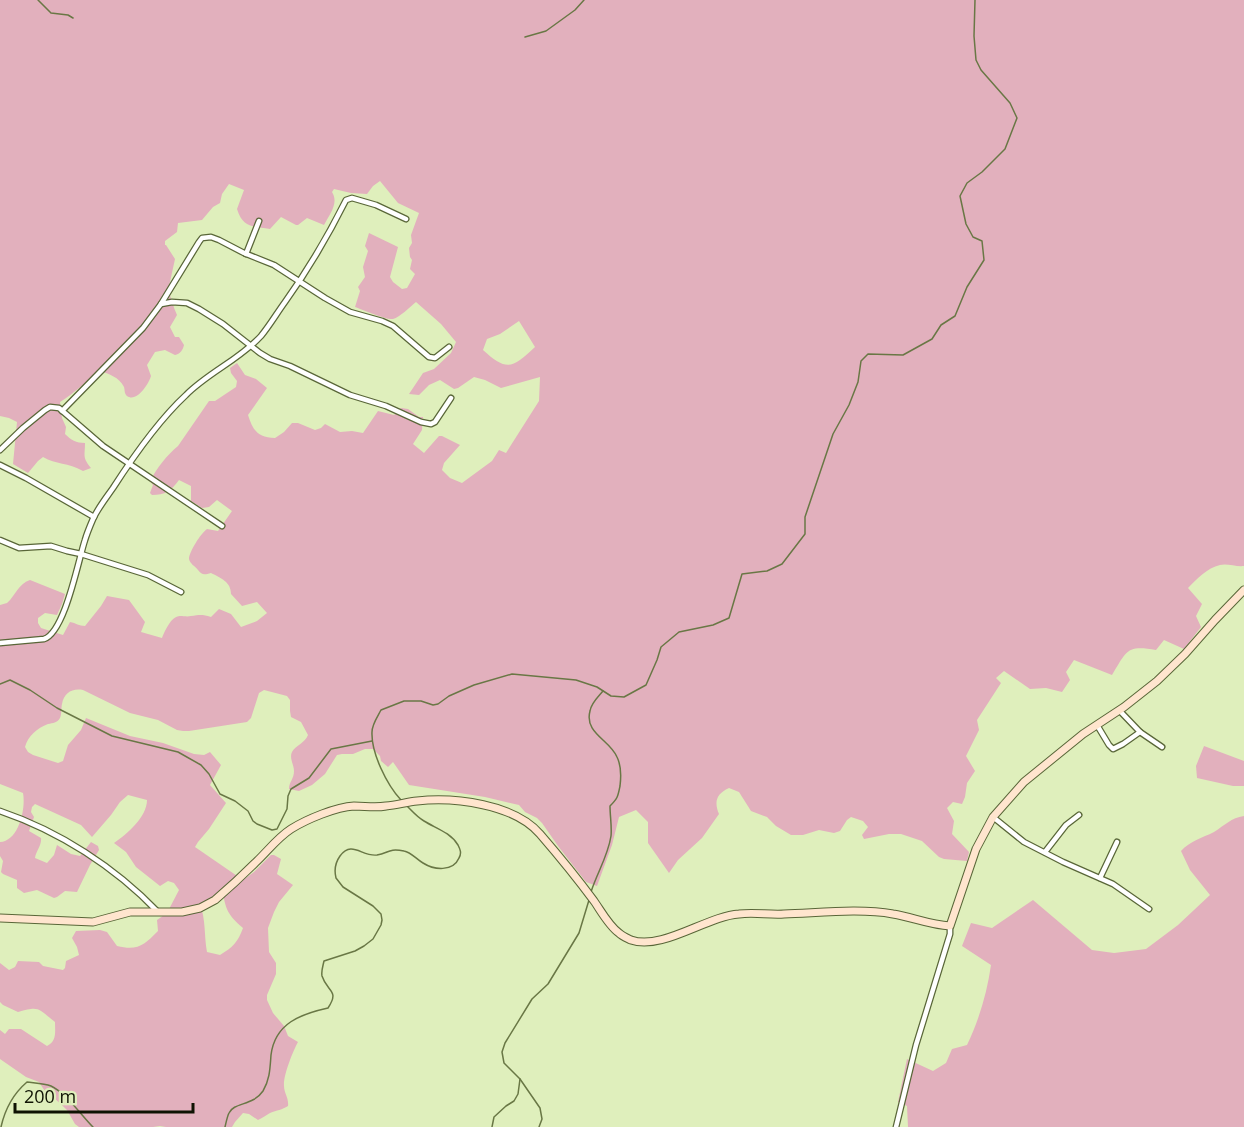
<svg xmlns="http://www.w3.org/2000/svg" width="1244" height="1127" viewBox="0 0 1244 1127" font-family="'Open Sans',sans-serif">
<rect width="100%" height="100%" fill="#dfefbc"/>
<!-- green -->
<g fill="#e2b0bd" fill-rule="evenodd">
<path d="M0,0h1244v566c-8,1 -17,-3 -24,-1 -13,3 -23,14 -32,23l14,16 -6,12 5,11 -17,22 -20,-9 -8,10c-30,-5 -29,1 -44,25l-38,-15 -8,12 4,8 -8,12 -16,-4 -16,1 -26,-18 -8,7 5,5 -24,37 2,10 -13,26 9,15 -8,12 -2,14 -3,7 -9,-2 -6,6 7,13 -2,13 17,18 -2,9 -23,-2 -5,-2 -17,-16 -21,-7h-12l-25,5 -2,-4 6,-8 -5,-6 -12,-4 -4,3 -7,11 -6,2 -15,-3 -16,5h-12l-15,-9 -9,-9 -16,-6 -12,-19 -10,-4c-13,6 -15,14 -10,26l-17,24 -24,22 -9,13 -21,-30v-21l-12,-12 -17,7 -7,28 -15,41 -11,-4 -28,-36 -16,-23 -5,-5 -12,-6 -6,-7 -34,-8 -76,-12 -16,-23 -5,5 -7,-6 -1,-5 -7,-7h-8l-12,5h-11l-5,1 -12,19 -13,11 -13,6 -10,-2c0,-7 5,-10 5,-18 0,-6 -5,-13 -2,-19 4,-7 13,-9 16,-17l-7,-13 -10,-5 -1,-6v-11l-3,-4 -23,-6 -5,3 -8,25 -4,4 -58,9h-6l-6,-1 -19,-10 -28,-7 -47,-23c-11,-2 -19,3 -21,14 -1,4 0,9 -2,14 -3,5 -7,5 -12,6 -11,4 -20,12 -23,23l3,5 5,3 25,8 5,-2 5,-16 13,-15 5,-12 44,18 33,7 31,11 10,1 6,-3 11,13 -11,20 16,18 -17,26 -11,13 -3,5 48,33 11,-8 17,-17h3l7,4 -4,15 16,11 -14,17 -5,10 -6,16 1,24 7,11v11l-9,21v5l6,13 11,13 4,10 10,6c-5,9 -15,34 -14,44 0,7 5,12 4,20 -6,4 -11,4 -18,7 -4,2 -7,5 -12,7l-9,-6 -6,-1 -8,9 -3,5h-66l-6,-1 -7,1h-74l-4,-3 -8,-14 -16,-15 -5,-2 -7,-11 -13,-5 -26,-18v-29l5,4 4,-5h12l26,17c10,-5 8,-14 8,-24 -18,-14 -15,-16 -37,-10l-15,-7 -3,-3v-39l9,7 6,-3 3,-6 21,1 4,4 20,4 2,-2 1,-7 13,-6 -2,-8 -5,-9 4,-7 24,-1 7,2 10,14c21,5 27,-1 41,-15l-1,-11 10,-7 12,-23 -5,-7 -6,-2 -8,5 -24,-19 -10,-15 -12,-9c13,-9 33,-26 33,-43l-19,-5 -8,7 -9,13 -19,22 -11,-12 -46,-21 -3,3 -1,5 3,5 -5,14 12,7c1,7 -5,13 -6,20l12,5 7,-8 3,-10 14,9 9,2 11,-14 7,4 1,4 -9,15 -13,27 -12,-1 -8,6 -3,1 -17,-8 -13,3 -7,-5v-8l-14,-6 -2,-2 2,-11 -3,-5v-14c19,-1 26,-34 23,-49l-23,-9v-179l7,-2c9,-8 11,-19 23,-23l35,14 -3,10 -5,11 -12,-2 -7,5v5l3,5 22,7 7,-13c6,1 9,4 15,4l16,-20 6,-10 22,4 16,22 -4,10 21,6c3,-7 9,-22 18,-22 4,0 7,1 11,0 8,-1 11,-2 20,1l8,-8 12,5 10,13 16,-6 10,-8 -10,-11 -15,4 -11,-12c0,-12 -10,-16 -20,-21 -7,2 -9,2 -13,-3 -3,-4 -8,-6 -9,-11 0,-7 12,-26 18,-30l11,2 14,-20 -15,-11 -8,7 -7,1 -11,-7v-15l-12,-6c-8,11 -14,15 -27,15l-2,-2 3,-8 -3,-4c7,-13 17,-26 28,-35l31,-45h6l21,-14 1,-6 -6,-8 -1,-5 7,-5 8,12 11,4 11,9 -19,27c5,16 10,22 27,23l9,-6 8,-9h6l17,7 6,-2 4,-4 15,8 12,-1 11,2 15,-22 16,4 7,-7 7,1 11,8h4l-1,13 -9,14 11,9 15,-17h3l18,9 -16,18 -2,7 8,8 12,5 30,-22 7,-11 7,3 33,-52 1,-24 -39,11 -16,-8 -11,-3 -16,11 -4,1 -14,-9 -11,5 -10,10 -10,-1 14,-21 11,-4 17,-16 5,-11 -15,-18 -25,-22c-6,5 -16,15 -23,17 -7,1 -30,-9 -38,-12l5,-16 -2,-4 7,-10 -2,-10 5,-16 -3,-5 4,-13 29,14 -8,30 3,5 9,7 5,-1 8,-14 -5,-5 2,-9 -2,-3 -1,-9 3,-5 -1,-8 8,-22 -21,-10 -18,-22 -7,5 -6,8 -16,-1 -17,-4 -2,3c7,11 -2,22 -8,33l-17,-7 -9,7h-2l-15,-8 -11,12c-18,-3 -27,-1 -33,-20l7,-19 -15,-6 -7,10 -2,9 -7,4 -11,13 -24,3 -1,9 -12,9v4h1l9,14 -7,32c4,8 5,16 9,24l-7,12 5,10h4l5,8c-1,5 -4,9 -9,10l-10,-5 -10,2 -8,13 4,11c-2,7 -14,27 -24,20 -3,-3 -2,-6 -3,-9 -5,-10 -15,-13 -24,-16 -14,10 -25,22 -40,31l2,16 4,9 -1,7c6,6 11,9 20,9 0,13 -3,14 6,25l-8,3c-15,-9 -27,-6 -40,-14l-5,4 -10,12 -15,-9 4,-42 -8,-4 -9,-2zM519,321l16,26c-22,20 -27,26 -52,3l4,-11 13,-5zM222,889c4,21 5,25 21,39 -5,14 -10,19 -23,27l-13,-3c-3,-16 -1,-32 -7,-48l8,-3z"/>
<path d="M1204,746l40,15v25h-11l-36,-8 -1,-12z"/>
<path d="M1244,816v311h-336l-1,-21 -9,-4 9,-43 26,12 13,-8 6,-14 15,-4c12,-25 20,-52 24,-80l-29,-19 9,-23 21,5 41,-28 59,50 22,3 32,-4 32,-24 32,-30 -20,-25 -9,-19c9,-10 21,-13 33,-19 11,-7 17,-14 30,-16z"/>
</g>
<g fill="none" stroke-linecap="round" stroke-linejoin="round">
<!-- stream -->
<g stroke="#697745" stroke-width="1.5">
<path d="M38,0l13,13 17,2 5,3"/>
<path d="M525,37l21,-6 29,-21 9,-10"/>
<path d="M0,684l10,-4 20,10 27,18 55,28 66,16 23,13 8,9 11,20 15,7 13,10 5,10 4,3 15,6 5,-1 10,-20 1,-13 3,-7 18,-11 22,-29 41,-8"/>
<path d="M401,800c-14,-15 -30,-47 -29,-68 0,-8 6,-16 9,-22l23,-9h17l12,4 5,-1 11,-8 25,-11 38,-11 64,6 21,7 14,9 13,1 22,-12 11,-25 4,-13 18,-15 34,-7 16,-7 13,-44 25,-3 15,-7 23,-30v-17l28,-83 16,-29 9,-23 3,-21 7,-7 35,1 29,-16 9,-14 14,-9 12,-29 17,-27 -2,-19 -9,-4 -7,-13 -6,-28 7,-13 15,-11 23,-23 12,-31 -7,-15 -29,-33 -5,-10 -2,-24 1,-36"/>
<path d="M591,892c6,-19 17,-36 20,-56 1,-9 -1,-20 -1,-30 8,-8 8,-10 10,-20 1,-8 1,-21 -3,-29 -7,-17 -33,-24 -27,-46 1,-8 8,-14 13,-20"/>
<path d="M1,1127c4,-18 12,-33 26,-45 8,1 17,1 24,4 15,7 31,30 42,41"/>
<path d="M225,1127c1,-4 2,-10 4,-14 5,-11 24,-7 34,-22 7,-12 7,-23 8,-36 4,-32 30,-41 57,-47 12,-18 -1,-16 -6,-32 -1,-5 1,-10 2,-15l31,-10 9,-5 9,-7 8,-14 1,-5 -1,-6 -8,-8 -30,-19 -7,-9c-2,-8 -1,-15 4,-22 12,-16 22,1 37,-1 12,-2 11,-7 27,-4 7,1 12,8 19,12 11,7 30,9 36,-5 3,-5 1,-9 -1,-13 -8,-13 -23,-17 -34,-24 -7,-4 -12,-10 -17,-15"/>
<path d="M492,1127l2,-10 12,-11 8,-5 4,-7 2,-15"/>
<path d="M539,1127l3,-8 -2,-11 -20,-29 -16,-16 -2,-11 3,-9 27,-44 16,-15 31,-51 10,-33"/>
</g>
<!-- street casing -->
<g stroke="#596638" stroke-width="7">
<g id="street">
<path d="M246,254l13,-33"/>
<path d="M161,304l38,-62 3,-4 9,-1 8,3 25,13 30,12 51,33 25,14 32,9 11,5 36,31 6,1 14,-11"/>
<path d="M62,411l81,-83 18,-24 11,-2 15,1 12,6 24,15 37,29 10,6 20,7 60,29 36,11 35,16 10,2 4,-2 16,-24"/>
<path d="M0,450l23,-22 22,-18 5,-3 9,1 44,38 119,80"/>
<path d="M0,465l26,13 68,39"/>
<path d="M0,540l19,8 32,-2 16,5 14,3 67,21 33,17"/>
<path d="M0,643l44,-4c21,-7 34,-78 41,-99 2,-7 5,-14 8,-21 5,-11 13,-21 20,-31 20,-31 46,-68 73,-93 23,-23 53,-35 75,-59 9,-11 16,-23 24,-34 23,-32 43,-66 61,-102l6,-2 24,7 30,14"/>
<path d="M1097,725l12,20 4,4 10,-5 17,-12 -21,-22"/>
<path d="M1140,732l22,15"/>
<path d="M0,811c59,20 115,56 158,101"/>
<path d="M993,817l31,25 39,20 50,22 36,25"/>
<path d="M1045,852l21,-27 13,-10"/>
<path d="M1100,878l17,-36"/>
<path d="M896,1127l20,-82 34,-111v-8"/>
</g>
</g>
<!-- secondary casing -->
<g stroke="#596638" stroke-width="9">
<path id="secondary" d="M0,918l93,4 37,-10h52l18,-4 15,-8c14,-12 27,-24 40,-37 12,-11 22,-25 36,-34 16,-10 45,-22 63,-23 11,0 21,2 32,0 11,-1 21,-4 31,-5 38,-4 97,3 123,33 19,22 37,44 54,67 7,10 15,25 25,32 3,3 8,5 12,7 31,11 76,-24 108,-26 15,-2 30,1 45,0 34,-1 76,-6 109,0 19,3 37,11 57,12l26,-77 17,-32 31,-35 59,-48 41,-27 33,-26 28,-27 30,-34 29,-30"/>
</g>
<!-- street -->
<use href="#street" stroke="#fff" stroke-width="4.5"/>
<!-- secondary -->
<use href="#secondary" stroke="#ffe5ce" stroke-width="7"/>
</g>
<!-- scale -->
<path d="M15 1103v9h178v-9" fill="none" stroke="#0f1303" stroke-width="3"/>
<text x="24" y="1103" font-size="18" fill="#0f1303" stroke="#dfefbc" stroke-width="4.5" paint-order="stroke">200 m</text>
</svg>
